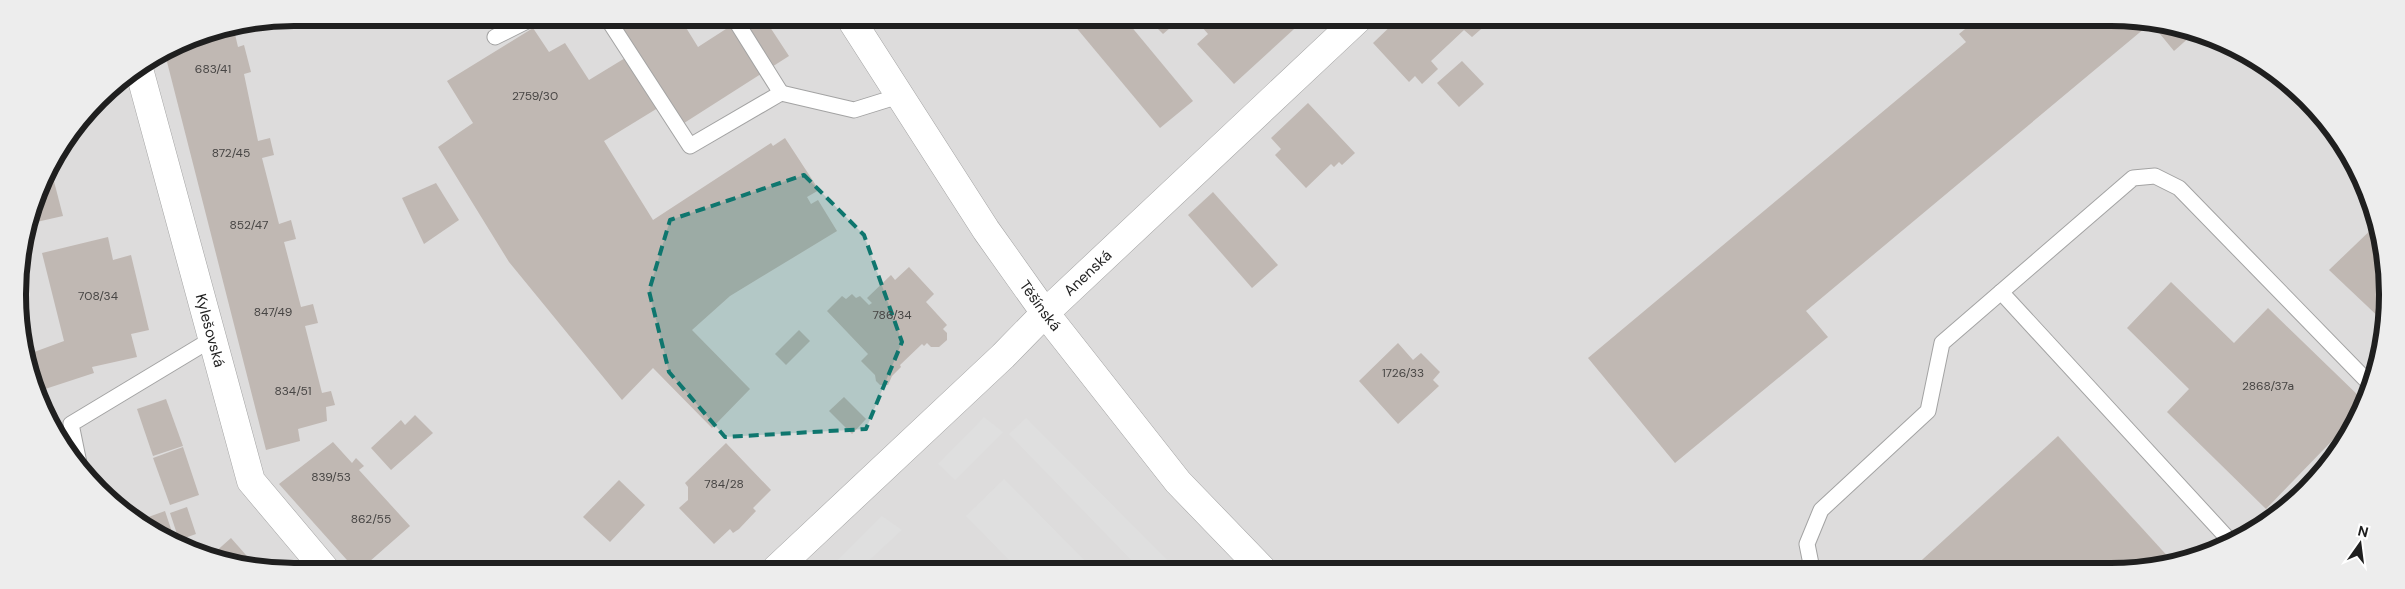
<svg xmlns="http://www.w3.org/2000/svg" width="2405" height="589" viewBox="0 0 2405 589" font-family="'DM Sans',sans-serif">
<rect width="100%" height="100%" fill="#efece6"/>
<!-- residential -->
<path fill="#dddcdc" d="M295,18l1852,2 102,35 81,71 48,97 7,108 -26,86 -53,74 -73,52 -87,26h-1888l-102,-34 -81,-72 -48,-97 -9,-90 28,-104 66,-86 77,-48z"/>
<!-- parking -->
<g fill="#dfdfdf">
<path d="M984,417l19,15 -48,48 -17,-16z"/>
<path d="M1026,418l150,151h-36l-131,-135z"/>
<path d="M1004,479l89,90h-75l-52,-53z"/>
<path d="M882,516l20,14 -42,39h-31z"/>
</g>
<!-- building -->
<g fill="#c0b8b3">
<path d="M614,18h66l18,29 45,-29h21l25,38 -108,69 -15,-22 -62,38 49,79 118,-77 2,3 12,-8 34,52 -12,7 4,7 7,-4 19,31 -107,65 -38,34 58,59 -38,39 -59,-60 -31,32 -113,-138 -71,-115 35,-24 -26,-42 86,-53 16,24 16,-9 24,37 46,-28z"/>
<path d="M1069,19h56l68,82 -33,27z"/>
<path d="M1148,19h26l3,3 -14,12z"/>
<path d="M1223,19h82l-71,65 -37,-40 11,-10 -6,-7 7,-7 6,6z"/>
<path d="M1398,19h87l3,4 -16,14 -8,-7 -33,31 7,8 -16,15 -7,-8 -6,6 -36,-39z"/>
<path d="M1976,20h6l5,5 6,-5h154l45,15 -18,16 -23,-28 -345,288 22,26 -153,126 -87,-105 378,-316 -7,-8z"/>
<path d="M234,30l4,17 6,-2 7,27 -7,2 14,67 12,-3 4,17 -12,3 17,66 12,-4 5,19 -12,3 17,65 12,-3 5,19 -13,3 17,67 9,-2 4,14 -9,2 1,14 -29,8 2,12 -34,9 -101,-396 24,-16z"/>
<path d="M1462,61l22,23 -25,23 -22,-24z"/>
<path d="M110,88l3,11 -14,4z"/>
<path d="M1308,103l47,50 -13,12 -3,-3 -5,5 -3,-3 -25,24 -31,-33 6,-6 -10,-11z"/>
<path d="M50,166l13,50 -31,7 14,-51z"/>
<path d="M436,183l23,37 -35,24 -22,-46z"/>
<path d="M1213,192l65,73 -26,23 -64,-73z"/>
<path d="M2378,223l7,100 -56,-53z"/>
<path d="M108,237l5,23 18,-5 18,75 -18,4 6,23 -45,10 2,6 -55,18 -12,-25 -1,-11 38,-14 -22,-88z"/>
<path d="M909,267l25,27 -8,8 21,23 -4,4 4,4v7l-8,7h-8l-4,-4 -3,3 -2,-2 -22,21 1,2 -9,9 -4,9h-8l-4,-4 -1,-6 -14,-14 7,-7 -41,-43 15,-15 4,3 6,-5 4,4 4,-2 9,9 3,-2 -5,-5 24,-23 4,5z"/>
<path d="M2171,282l63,61 34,-35 96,93 -4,11 -94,97 -99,-97 22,-23 -62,-61z"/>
<path d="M799,330l11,11 -24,24 -11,-11z"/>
<path d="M1398,343l15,17 8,-7 19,19 -7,8 6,6 -41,38 -39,-43z"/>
<path d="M844,397l22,22 -14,15 -23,-23z"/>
<path d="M166,399l17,47 -30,10 -16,-47z"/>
<path d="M415,415l18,18 -42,37 -20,-22 30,-28 4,5z"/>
<path d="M2058,436l114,125 -26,8h-234z"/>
<path d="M333,442l19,21 4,-5 8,8 -5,4 51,56 -49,43h-6l-76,-85z"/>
<path d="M726,443l45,47 -18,18 3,3 -17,18 -6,4 -3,-4 -16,15 -35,-36 9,-8v-13l-3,-4z"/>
<path d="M183,447l16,48 -29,10 -17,-47z"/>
<path d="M619,480l26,25 -35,37 -27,-25z"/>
<path d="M187,507l9,27 -17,6 -9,-27z"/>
<path d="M165,511l10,30 -19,-6 -16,-15z"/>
<path d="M231,538l22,25 -4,3 -36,-12z"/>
</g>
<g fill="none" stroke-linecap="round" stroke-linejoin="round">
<!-- service casing -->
<g stroke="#a3a3a3" stroke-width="17">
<g id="service">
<path d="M607,18l83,128 91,-53 73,17 45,-14"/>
<path d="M734,18l47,75"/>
<path d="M495,37l38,-19"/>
<path d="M2001,292l231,251"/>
<path d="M80,468l-9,-44 141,-85"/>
<path d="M1812,569l-5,-25 14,-34 107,-99 14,-68 191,-165 22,-2 24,12 190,195"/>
</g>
</g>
<!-- minor casing -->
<g stroke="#a3a3a3" stroke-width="29">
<g id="minor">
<path id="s1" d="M139,69l112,412 74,88"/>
<path id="s2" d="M776,569l227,-213 42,-43 313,-294"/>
</g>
</g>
<!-- tertiary casing -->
<g stroke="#a3a3a3" stroke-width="29">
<g id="tertiary">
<path id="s3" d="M850,18l136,212 59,83 133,169 84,87"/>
</g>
</g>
<!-- service -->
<use href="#service" stroke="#fff" stroke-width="15"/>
<!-- minor -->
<use href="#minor" stroke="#fff" stroke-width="28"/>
<!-- tertiary -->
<use href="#tertiary" stroke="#fff" stroke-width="28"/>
</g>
<!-- marked area -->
<path fill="#0f766e" fill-opacity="0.2" stroke="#0f766e" stroke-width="4" stroke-dasharray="10 6" stroke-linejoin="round" d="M804,175l60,60 38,107 -36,87 -141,8 -56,-65 -20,-81 21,-71z"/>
<g text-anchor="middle" stroke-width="4" stroke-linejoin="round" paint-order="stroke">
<!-- number labels -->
<g font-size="12" fill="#474544">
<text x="213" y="73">683/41</text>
<text x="535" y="100">2759/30</text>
<text x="231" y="157">872/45</text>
<text x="249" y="229">852/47</text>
<text x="98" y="300">708/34</text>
<text x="273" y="316">847/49</text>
<text x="892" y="319">786/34</text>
<text x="1403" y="377">1726/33</text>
<text x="2268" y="390">2868/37a</text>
<text x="293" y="395">834/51</text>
<text x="331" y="481">839/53</text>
<text x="724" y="488">784/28</text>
<text x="371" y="523">862/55</text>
</g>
<!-- street labels -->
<g font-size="15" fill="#1f1f1f" stroke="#fff">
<text dy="5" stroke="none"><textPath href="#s2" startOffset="430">Anenská</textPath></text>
<text dy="5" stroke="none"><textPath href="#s3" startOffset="345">Těšínská</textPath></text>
<text dy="5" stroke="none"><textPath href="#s1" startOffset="271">Kylešovská</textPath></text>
</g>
</g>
<!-- crop -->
<path d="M0 0H2405V589H0ZM294 26H2111A268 268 0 0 1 2379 294V295A268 268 0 0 1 2111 563H294A268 268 0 0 1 26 295V294A268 268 0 0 1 294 26Z" fill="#ededed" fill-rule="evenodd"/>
<path fill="none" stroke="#1f1f1f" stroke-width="6" d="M294 26H2111A268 268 0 0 1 2379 294V295A268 268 0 0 1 2111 563H294A268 268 0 0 1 26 295V294A268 268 0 0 1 294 26Z"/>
<!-- north arrow -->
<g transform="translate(2360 544) rotate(14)" stroke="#ffffff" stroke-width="4" paint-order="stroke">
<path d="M0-4L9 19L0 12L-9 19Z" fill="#1f1f1f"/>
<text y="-8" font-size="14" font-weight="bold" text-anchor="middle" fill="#1f1f1f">N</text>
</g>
</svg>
